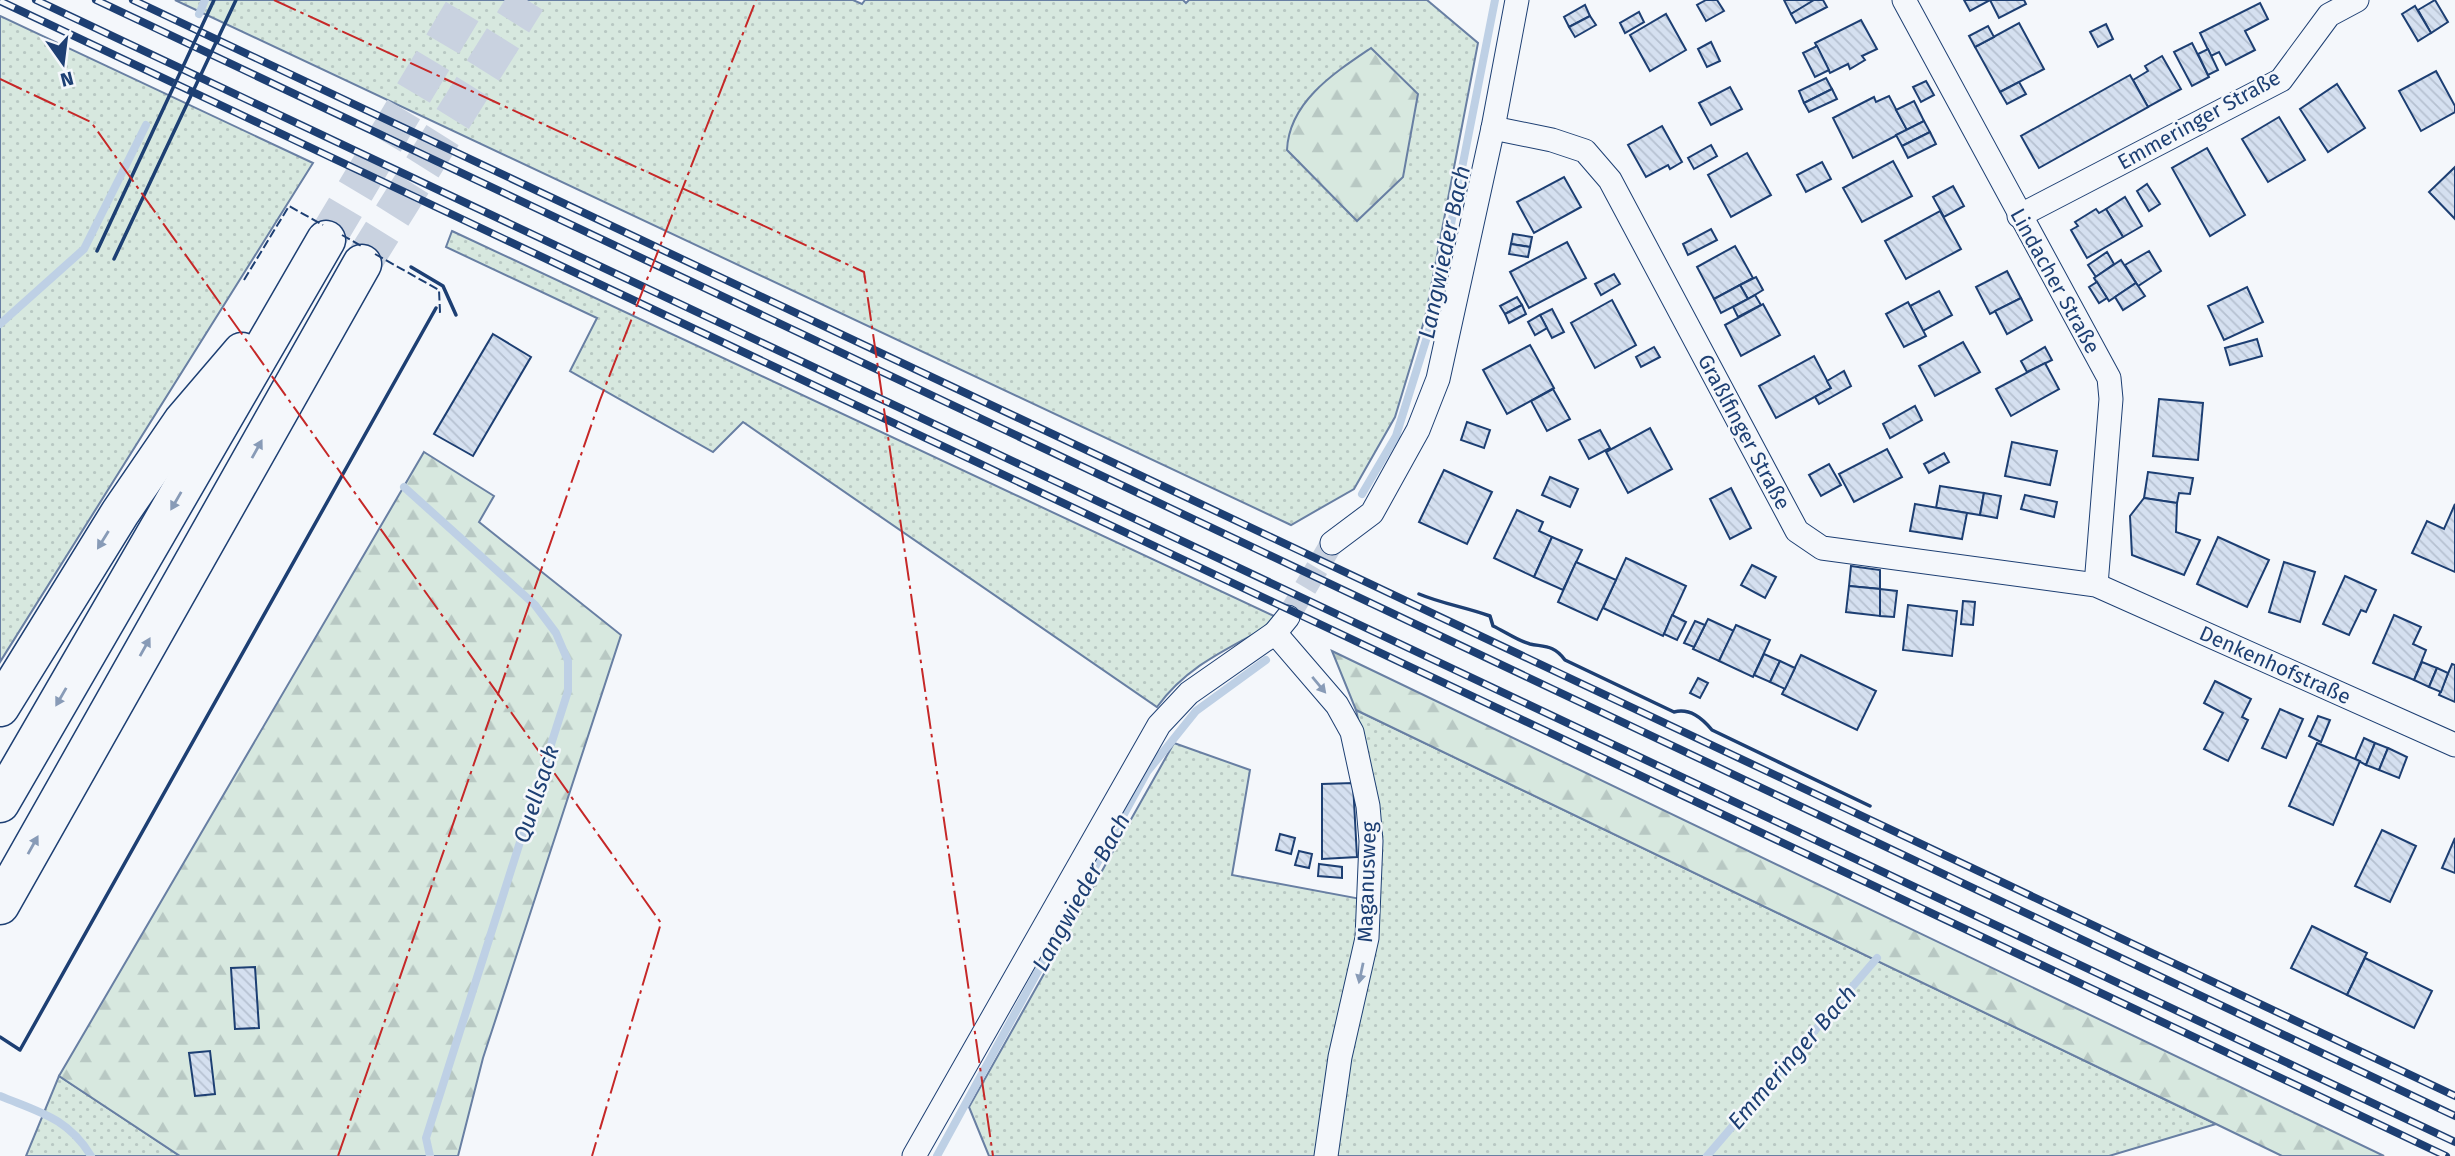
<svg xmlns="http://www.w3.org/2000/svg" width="2455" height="1156" viewBox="0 0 2455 1156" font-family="'Fira Sans',sans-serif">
<defs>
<pattern id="grass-dots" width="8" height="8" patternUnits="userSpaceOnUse" patternTransform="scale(1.75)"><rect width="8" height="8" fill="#d7e8df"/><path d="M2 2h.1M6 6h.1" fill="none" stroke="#b8c8c3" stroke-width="1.8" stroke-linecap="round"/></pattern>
<pattern id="forest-firs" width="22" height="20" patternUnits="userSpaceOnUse" patternTransform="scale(1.75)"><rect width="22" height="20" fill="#d7e8df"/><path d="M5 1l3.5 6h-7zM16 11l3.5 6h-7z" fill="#b8c8c3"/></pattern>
<pattern id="building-back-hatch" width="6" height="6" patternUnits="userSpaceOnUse" patternTransform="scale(1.75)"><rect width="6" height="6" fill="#d5e0f0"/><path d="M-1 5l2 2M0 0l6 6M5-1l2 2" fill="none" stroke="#b6c1d1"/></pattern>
</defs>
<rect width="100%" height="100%" fill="#f4f7fb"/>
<!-- grass -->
<g fill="url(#grass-dots)" stroke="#687fa3" stroke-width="2">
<path d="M175,0h678l9,4 3,-4h318l3,3 3,-3h238l51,43 -53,275 -30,99 -41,72 -63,36z"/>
<path d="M0,16l313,147 -313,499z"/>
<path d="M452,231l822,385 -7,11c-42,23 -81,40 -110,80l-414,-285 -30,30 -143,-81 27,-53 -151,-71z"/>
<path d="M1356,710l860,414 -107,32h-779l47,-351z"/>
<path d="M1174,743l76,27 -18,105 129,24 3,13 -44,244h-331l-20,-49z"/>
<path d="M59,1076l121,80h-154z"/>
</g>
<!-- forest -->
<g fill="url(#forest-firs)" stroke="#687fa3" stroke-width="2">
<path d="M1371,48l47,46 -15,83 -46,44 -70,-71c2,-48 47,-77 84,-102z"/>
<path d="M424,452l70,44 -15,26 142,113 -138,423 -25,98h-278l-121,-80z"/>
<path d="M1332,651l1052,505h-102l-66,-32 -860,-414z"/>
</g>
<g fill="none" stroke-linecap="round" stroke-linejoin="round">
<!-- stream -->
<g stroke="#bed0e5" stroke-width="8">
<path d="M199,14l6,-14"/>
<path d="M0,324l84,-75 62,-124"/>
<path d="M404,487l131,118 21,28 12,28v30l-142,447 4,18"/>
<path d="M1362,494l34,-58 36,-115 63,-321"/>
<path d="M0,1096c39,16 68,22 91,60"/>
<path d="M937,1156l210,-384 49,-61 70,-51"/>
<path d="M1707,1156l170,-198"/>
</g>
</g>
<!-- building -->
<g fill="url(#building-back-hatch)" stroke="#1d3f73" stroke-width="2">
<path d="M1706,0h11l7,11 -18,10 -9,-16z"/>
<path d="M1784,0h30l1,1 -24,13z"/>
<path d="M1814,0h9l4,7 -31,16 -5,-9z"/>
<path d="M1964,0h26l-20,11z"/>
<path d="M1990,0h34l2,4 -27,14z"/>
<path d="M2435,0l13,22 -17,11 -13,-23z"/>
<path d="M2260,3l8,16 -23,12 10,19 -29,15 -7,-13 -8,4 -11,-23z"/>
<path d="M1585,5l5,11 -21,11 -5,-10z"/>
<path d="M2415,6l16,27 -13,8 -16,-27z"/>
<path d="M1639,12l5,10 -19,11 -5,-10z"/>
<path d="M1666,14l20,36 -36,21 -20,-36z"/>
<path d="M1590,16l6,9 -21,12 -6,-10z"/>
<path d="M1861,20l16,29 -15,7 3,4 -15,9 -2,-5 -18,9 -15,-30z"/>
<path d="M2019,23l25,46 -44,23 -25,-45z"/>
<path d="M2106,24l7,15 -15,8 -8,-15z"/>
<path d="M1988,26l6,11 -19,10 -6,-11z"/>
<path d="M1711,42l9,19 -13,6 -9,-18z"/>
<path d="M2192,43l17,34 -17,9 -18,-34z"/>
<path d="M1817,46l12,24 -14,7 -12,-24z"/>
<path d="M2208,49l10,21 -10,5 -10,-21z"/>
<path d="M2162,56l19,33 -33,18 -15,-27 15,-9 -3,-5z"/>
<path d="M2436,71l19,35v6l-34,19 -22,-40z"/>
<path d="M2130,75l18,32 -109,61 -18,-32z"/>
<path d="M1826,78l6,11 -28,14 -5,-12z"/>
<path d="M1926,81l8,14 -13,7 -8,-15z"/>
<path d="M2019,82l7,12 -19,10 -7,-12z"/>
<path d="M2337,84l28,44 -37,24 -28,-43z"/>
<path d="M1730,87l12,22 -31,16 -12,-22z"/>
<path d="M1832,89l5,10 -28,13 -5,-9z"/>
<path d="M1889,96l18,34 -54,28 -20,-40 41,-21 2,5z"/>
<path d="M1914,101l10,20 -17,9 -11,-20z"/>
<path d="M2279,117l26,43 -37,22 -26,-43z"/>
<path d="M1924,121l6,11 -28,14 -6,-11z"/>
<path d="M1662,126l20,36 -12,7 -2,-4 -22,12 -18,-32z"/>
<path d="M1930,132l6,12 -28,14 -6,-12z"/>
<path d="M1711,145l6,11 -23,13 -6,-11z"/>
<path d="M2207,148l38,67 -35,21 -38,-68z"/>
<path d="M1747,153l24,42 -40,22 -23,-42z"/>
<path d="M1893,161l19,35 -50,26 -19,-34z"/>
<path d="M1822,162l9,17 -25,13 -9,-17z"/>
<path d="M2455,167v52l-26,-27z"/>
<path d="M1564,177l17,30 -47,26 -17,-31z"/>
<path d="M2147,184l13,20 -11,7 -12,-20z"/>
<path d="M1953,186l11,20 -20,11 -11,-20z"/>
<path d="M2125,197l17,29 -19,11 -17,-28z"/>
<path d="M2096,209l3,4 7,-4 17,28 -36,21 -16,-28 7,-4 -3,-4z"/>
<path d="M1940,211l21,38 -55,30 -21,-38z"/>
<path d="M1711,229l6,11 -29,15 -5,-11z"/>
<path d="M1513,234l19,3 -2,10 -19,-3z"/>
<path d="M1567,242l19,36 -57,30 -19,-36z"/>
<path d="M1511,244l19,3 -2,10 -19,-3z"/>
<path d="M1735,246l18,32 -39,21 -17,-32z"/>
<path d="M2149,251l12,20 -23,15 -13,-21z"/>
<path d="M2107,252l7,12 -18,13 -8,-12z"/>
<path d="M2121,260l15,23 -27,18 -15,-23z"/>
<path d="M2007,271l14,27 -31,16 -14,-27z"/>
<path d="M1614,274l6,10 -19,11 -6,-11z"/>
<path d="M1756,277l7,13 -15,9 -8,-14z"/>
<path d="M2097,282l10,16 -8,5 -10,-16z"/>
<path d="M2136,283l9,13 -22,14 -8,-13z"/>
<path d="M1740,285l8,14 -27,14 -7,-14z"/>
<path d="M2247,287l16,35 -39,18 -16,-34z"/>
<path d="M1939,291l13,24 -29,16 -13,-25z"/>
<path d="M1755,295l6,10 -23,12 -5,-10z"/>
<path d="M1517,297l5,8 -17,9 -5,-8z"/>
<path d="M2021,298l11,22 -25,14 -12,-23z"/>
<path d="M1612,300l24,45 -41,23 -24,-45z"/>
<path d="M1908,302l18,34 -22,11 -18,-33z"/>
<path d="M1763,304l17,31 -39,21 -16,-31z"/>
<path d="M1522,305l4,9 -17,9 -4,-9z"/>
<path d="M1552,309l12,23 -12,6 -12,-23z"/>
<path d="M1540,315l7,13 -12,7 -7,-13z"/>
<path d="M493,334l38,23 -58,99 -39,-22z"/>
<path d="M2257,339l5,17 -32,9 -5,-17z"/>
<path d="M1963,342l17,30 -45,24 -16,-30z"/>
<path d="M1530,345l24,43 -47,26 -24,-44z"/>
<path d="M1654,347l6,10 -19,10 -5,-10z"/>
<path d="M2045,347l7,13 -25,12 -6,-11z"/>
<path d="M1814,356l17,32 -55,30 -17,-32z"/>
<path d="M2045,363l14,26 -48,27 -15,-27z"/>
<path d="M1844,371l7,15 -32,18 -4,-7 16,-9 -4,-7z"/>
<path d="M1553,389l17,30 -23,12 -16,-30z"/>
<path d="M2159,399l44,4 -5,57 -45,-4z"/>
<path d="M1915,406l7,14 -32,18 -7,-14z"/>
<path d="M1467,422l23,8 -6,18 -23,-8z"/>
<path d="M1650,428l22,41 -44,24 -22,-41z"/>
<path d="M1600,430l10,18 -21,11 -10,-19z"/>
<path d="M2012,442l45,9 -7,34 -45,-9z"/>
<path d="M1887,449l15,28 -48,25 -15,-28z"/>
<path d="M1944,453l5,9 -20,11 -5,-9z"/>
<path d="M1829,464l12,21 -20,11 -12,-21z"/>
<path d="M1444,470l48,22 -25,52 -48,-22z"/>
<path d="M2148,472l45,6 -3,16 -11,-1 -2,10 -33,-5z"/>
<path d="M1550,477l28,12 -8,18 -28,-12z"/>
<path d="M1940,486l44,7 -4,22 -44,-7z"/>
<path d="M1731,488l20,40 -21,11 -20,-40z"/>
<path d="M1984,493l17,3 -4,22 -17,-3z"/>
<path d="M2025,495l32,7 -3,15 -33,-8z"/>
<path d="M2144,498l33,5 -1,29 24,8 -16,35 -52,-20 -2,-39z"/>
<path d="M1915,504l52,9 -5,26 -52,-8z"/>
<path d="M2455,504v68l-43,-19 15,-32 17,8z"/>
<path d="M1517,510l26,12 -4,9 13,6 -18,40 -40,-19z"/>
<path d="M1552,537l30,13 -19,40 -29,-13z"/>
<path d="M2218,537l51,23 -22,47 -50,-23z"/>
<path d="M1626,558l60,28 -23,50 -60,-28z"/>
<path d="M1576,562l40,18 -19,40 -39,-18z"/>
<path d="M2284,562l31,10 -15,50 -31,-10z"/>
<path d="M1752,565l24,12 -11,21 -24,-13z"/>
<path d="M1851,566l29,4v19l-31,-3z"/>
<path d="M2345,576l31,14 -10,22 -5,-2 -12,25 -26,-11z"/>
<path d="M1849,586l31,3v27l-34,-4z"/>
<path d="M1880,589l17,2 -3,26 -14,-1z"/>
<path d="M1963,601l12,1 -2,23 -12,-1z"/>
<path d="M1908,605l49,6 -5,45 -49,-6z"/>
<path d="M1672,615l14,7 -9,18 -13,-6z"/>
<path d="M2394,615l27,12 -8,17 13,6 -12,30 -41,-17z"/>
<path d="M1708,619l26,12 -15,30 -26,-12z"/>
<path d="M1695,621l10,4 -11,22 -10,-4z"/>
<path d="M1736,625l34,15 -17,37 -34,-16z"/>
<path d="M1764,654l16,7 -10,21 -16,-7z"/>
<path d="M1801,655l75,36 -19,39 -75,-36z"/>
<path d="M1780,661l15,7 -10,21 -15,-7z"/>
<path d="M2422,662l15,6 -8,19 -15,-7z"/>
<path d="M2452,664l3,1v37l-16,-7z"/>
<path d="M2437,668l11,5 -7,19 -12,-5z"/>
<path d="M1698,678l10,5 -8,15 -10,-5z"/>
<path d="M2215,681l36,18 -9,18 6,3 -20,41 -24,-12 19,-36 -19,-10z"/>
<path d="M2280,709l23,10 -17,39 -24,-10z"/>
<path d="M2318,716l12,4 -9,22 -12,-6z"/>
<path d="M2364,738l11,5 -9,22 -11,-6z"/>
<path d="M2317,743l43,18 -27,64 -44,-19z"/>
<path d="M2375,743l13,5 -9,22 -13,-5z"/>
<path d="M2388,748l19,9 -8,21 -20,-8z"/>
<path d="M1353,783l4,74 -35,2v-75z"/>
<path d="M2382,830l34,16 -26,56 -35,-16z"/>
<path d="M1280,834l15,4 -4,16 -15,-4z"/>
<path d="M2455,838v35l-13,-5z"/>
<path d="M1299,851l13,3 -3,14 -14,-3z"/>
<path d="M1319,864l23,3v11l-24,-2z"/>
<path d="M2312,926l55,27 -20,42 -56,-27z"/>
<path d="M2365,958l67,33 -18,37 -67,-33z"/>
<path d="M255,967l4,61 -24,1 -4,-61z"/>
<path d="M210,1051l5,43 -20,2 -6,-43z"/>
</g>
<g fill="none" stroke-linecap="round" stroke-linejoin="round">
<!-- street-tunnel -->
<path stroke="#c9d2e0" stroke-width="23" stroke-dasharray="23 11" stroke-linecap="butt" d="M1288,617l44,-74"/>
<!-- highway-tunnel -->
<g stroke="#c9d2e0" stroke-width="38" stroke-dasharray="38 19" stroke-linecap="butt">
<path d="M326,240l143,-240"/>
<path d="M362,264l165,-264"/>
</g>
<!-- street casing -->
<g stroke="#1d3f73" stroke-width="25">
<g id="street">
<path d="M1904,0l205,378 2,21 -15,186"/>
<path d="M1493,128l59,12 33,11 25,29 187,351 25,17 274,37 359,160"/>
<path d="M2019,216l262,-136 48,-65 28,-15"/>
<path d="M1332,543l40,-30 46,-83 20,-51 55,-251 24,-128"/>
<path d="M1275,633l62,72 15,27 16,74 3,35 -4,97 -27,119 -14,99"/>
<path d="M914,1156l245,-431 30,-32 86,-60 13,-16"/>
</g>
</g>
<!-- highway casing -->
<g stroke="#1d3f73" stroke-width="41">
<g id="highway">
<path d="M0,707l120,-194 63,-92 59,-69"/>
<path d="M0,803l326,-563"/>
<path d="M0,905l362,-641"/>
</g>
</g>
<!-- street -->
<use href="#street" stroke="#f4f7fb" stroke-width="23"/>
<!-- highway -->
<use href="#highway" stroke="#f4f7fb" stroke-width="38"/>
<!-- rail casing -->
<g stroke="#1d3f73" stroke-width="8">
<g id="rail">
<path d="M36,0l2419,1142"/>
<path d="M96,0l2359,1116"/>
<path d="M133,0l2322,1096"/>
<path d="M0,1l2446,1155"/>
</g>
</g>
<!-- rail -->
<use href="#rail" stroke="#f4f7fb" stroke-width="5" stroke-dasharray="16" stroke-linecap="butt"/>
<!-- fence -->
<g stroke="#1d3f73" stroke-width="2" stroke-dasharray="9 3.5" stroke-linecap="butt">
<path d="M342,235l21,12"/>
<path d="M375,254l64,36 1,22 -6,-1"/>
<path d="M244,280l45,-74 34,19"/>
</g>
<!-- wall -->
<g stroke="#1d3f73" stroke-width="3.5">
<path d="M97,251l117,-251"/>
<path d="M114,259l122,-259"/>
<path d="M411,267l32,19 13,29"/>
<path d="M1419,594c24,10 46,13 71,22l3,10c11,5 25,15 37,18 15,3 24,1 35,16l109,52c16,-4 28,6 38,18l158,76"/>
<path d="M0,1037l20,13 416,-742"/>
</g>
<!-- power -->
<g stroke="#c62828" stroke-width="2" stroke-dasharray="24 5 3.5 5" stroke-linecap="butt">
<path d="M274,0l590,272 129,884"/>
<path d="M0,79l91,43 570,801 -69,233"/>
<path d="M338,1156l262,-756 156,-400"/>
</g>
</g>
<!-- one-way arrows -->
<defs><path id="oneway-solid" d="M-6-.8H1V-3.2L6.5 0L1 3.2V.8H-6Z" transform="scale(1.75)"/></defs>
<g fill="#889bb7">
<use href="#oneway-solid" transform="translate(257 449) rotate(-61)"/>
<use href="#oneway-solid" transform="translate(176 501) rotate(120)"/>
<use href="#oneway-solid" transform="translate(103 540) rotate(122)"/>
<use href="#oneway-solid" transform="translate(145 647) rotate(-61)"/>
<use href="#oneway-solid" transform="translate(1319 685) rotate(50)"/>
<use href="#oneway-solid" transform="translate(61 697) rotate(120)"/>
<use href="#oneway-solid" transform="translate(33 845) rotate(-61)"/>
<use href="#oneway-solid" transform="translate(1361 973) rotate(102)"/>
</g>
<g text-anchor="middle" stroke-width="5" stroke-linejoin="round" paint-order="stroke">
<!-- street labels -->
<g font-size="21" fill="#1d3f73" stroke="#f4f7fb">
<text transform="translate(2199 120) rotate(-29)" y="7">Emmeringer Straße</text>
<text transform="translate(2055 281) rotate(61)" y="7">Lindacher Straße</text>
<text transform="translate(1744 432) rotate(62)" y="7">Graßlfinger Straße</text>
<text transform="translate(2275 665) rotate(24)" y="7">Denkenhofstraße</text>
<text transform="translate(1367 882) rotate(-88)" y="7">Maganusweg</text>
</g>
<!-- water labels -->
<g font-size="23" font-style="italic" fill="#1d3f73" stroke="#f4f7fb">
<text transform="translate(1444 252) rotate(-78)" y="8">Langwieder Bach</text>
<text transform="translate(536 794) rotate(-72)" y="8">Quellsack</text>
<text transform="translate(1081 892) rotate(-61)" y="8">Langwieder Bach</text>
<text transform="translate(1792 1057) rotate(-49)" y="8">Emmeringer Bach</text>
</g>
</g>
<!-- north arrow -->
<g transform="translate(63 63) rotate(166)" stroke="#f4f7fb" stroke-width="5" paint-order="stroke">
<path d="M0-5L12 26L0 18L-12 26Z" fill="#1d3f73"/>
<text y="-10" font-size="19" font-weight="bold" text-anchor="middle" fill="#1d3f73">N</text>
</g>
</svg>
